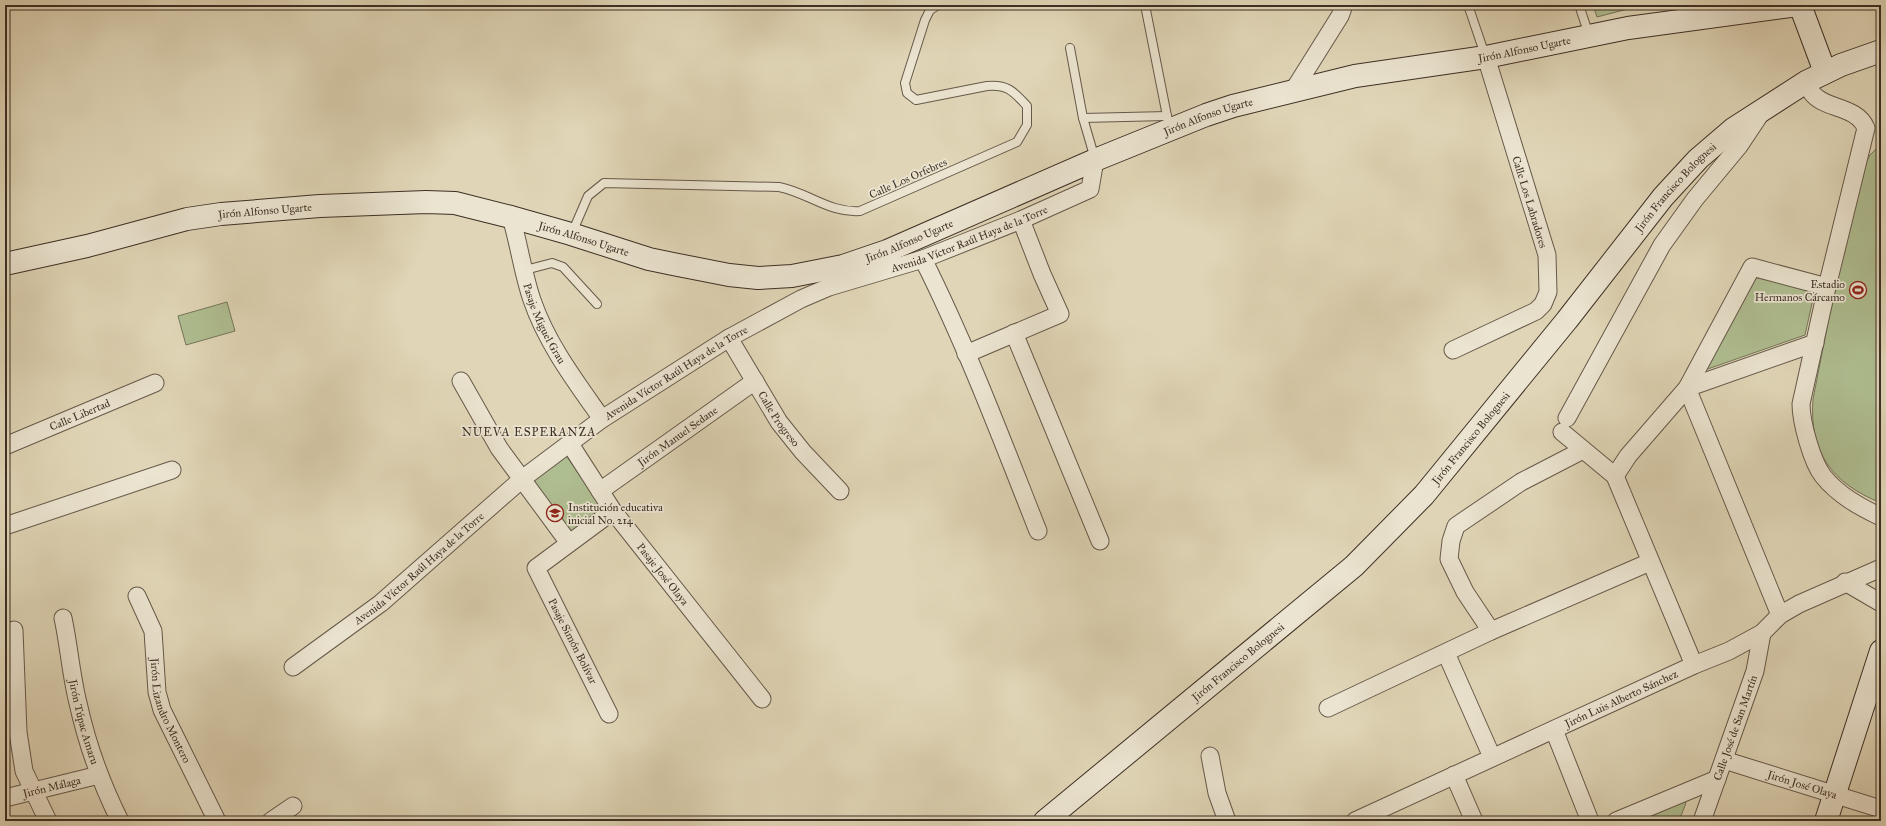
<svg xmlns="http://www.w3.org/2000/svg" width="1886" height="826" viewBox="0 0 1886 826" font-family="'IM FELL Great Primer',serif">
<rect width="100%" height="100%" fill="#e0d6b7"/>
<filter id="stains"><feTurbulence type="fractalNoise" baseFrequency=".005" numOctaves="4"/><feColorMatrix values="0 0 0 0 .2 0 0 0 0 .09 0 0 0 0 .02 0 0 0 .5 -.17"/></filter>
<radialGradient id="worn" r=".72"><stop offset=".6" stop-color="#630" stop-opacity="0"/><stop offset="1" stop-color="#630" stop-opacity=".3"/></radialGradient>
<!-- green -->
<g fill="#afbe91" stroke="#76765b">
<path d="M1593,5h50l-46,12z"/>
<path d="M1881,144v359c-49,-20 -72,-50 -68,-104l43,-218 14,-26z"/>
<path d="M1753,277l62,13 -10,45 -103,36z"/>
<path d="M227,302l8,29 -49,14 -8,-29z"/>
<path d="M565,454l40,58 -37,25 -39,-58z"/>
<path d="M1681,796l5,7 -7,18h-50z"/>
</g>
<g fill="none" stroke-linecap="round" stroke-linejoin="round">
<!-- lane casing -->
<g stroke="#66594a" stroke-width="10">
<g id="lane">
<path d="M1145,5l22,111 4,13"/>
<path d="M1468,5l17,50"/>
<path d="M1579,5l10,30"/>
<path d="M1070,48l13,70 12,41"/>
<path d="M1083,118l84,-2"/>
<path d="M572,233l16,-37 16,-13 175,4c30,6 50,26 81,24l157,-69 10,-17v-19c-13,-14 -19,-22 -40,-20l-71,14 -9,-7 -2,-10 20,-63 5,-10 8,-5"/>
<path d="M525,270l27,-7 11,4 34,37"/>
</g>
</g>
<!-- street casing -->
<g stroke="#66594a" stroke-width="19">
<g id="street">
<path d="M1806,82c2,4 4,8 6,11 13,17 44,12 54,35l-39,159 -26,117c0,18 11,58 22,72 15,19 37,31 58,41"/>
<path d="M1293,91l47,-75 4,-11"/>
<path id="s1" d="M511,217c8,27 12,57 21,83 15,44 44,82 70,119"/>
<path d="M923,259c44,88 79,181 115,272"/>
<path d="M1014,333l86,208"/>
<path id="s2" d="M729,338l50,84 24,30 37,39"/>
<path d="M1453,350l83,-39 7,-7 5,-12 -1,-37 -61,-198"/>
<path d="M966,354l94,-40 -18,-40 -21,-54"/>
<path d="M461,381l38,67 70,95"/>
<path d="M1687,388l93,227"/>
<path d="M1687,388l128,-45"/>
<path d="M1567,418l95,-173 33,-46 44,-53 22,-33"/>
<path d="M1562,432l53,44 79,189"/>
<path id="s3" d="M570,444l43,67 149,188"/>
<path id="s4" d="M5,446l150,-63"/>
<path d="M1615,476l13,-20 59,-68 65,-121 75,20"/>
<path id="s5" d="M600,491l155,-110"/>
<path d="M5,526l167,-56"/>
<path d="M1845,582l36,21"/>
<path id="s6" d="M137,596l16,35 4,61 5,18 55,111"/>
<path id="s7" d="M63,618c6,28 8,57 15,85 9,41 23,80 42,118"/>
<path d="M14,630l4,102 6,39 24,50"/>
<path d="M1491,631l-26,-39 -16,-33 2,-18 5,-15 65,-44 62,-32"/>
<path d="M1446,653l46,104"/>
<path id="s8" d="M293,667l88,-64 141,-124 80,-60 127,-81 72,-39 28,-12 94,-28 98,-39 69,-31 5,-29"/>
<path d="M1328,708l163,-77 159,-69"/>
<path d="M609,714l-73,-146 77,-57"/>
<path d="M1554,730l36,91"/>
<path d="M1210,756l7,37 10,28"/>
<path id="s9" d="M1724,760l157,49"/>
<path d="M1454,775l20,46"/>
<path id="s10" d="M5,798l94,-23"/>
<path d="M271,821l22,-15"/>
<path id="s11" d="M1355,821l339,-156 35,-14 33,-18 18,-18 19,-11 82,-36"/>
<path d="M1616,821l101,-42"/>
<path id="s12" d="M1702,821l53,-150 7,-38"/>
</g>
</g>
<!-- secondary casing -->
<g stroke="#3d2f25" stroke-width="24">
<g id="secondary">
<path d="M1800,5l25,67"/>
<path id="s13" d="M5,264l82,-18 100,-27 34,-5 99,-8 106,-4 29,1 56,14 60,17 78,25 24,5 56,11 29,3 34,-2 51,-10 44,-15 208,-91 111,-45 27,-9 122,-30 131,-19 142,-29 170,-23"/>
<path id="s14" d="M1045,821l309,-255 70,-71 143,-175 96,-123 35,-38 35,-30 73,-47 35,-17 40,-14"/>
<path d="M1826,821l55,-170"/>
</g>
</g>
<!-- lane -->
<use href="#lane" stroke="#ebe4d0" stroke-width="8"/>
<!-- street -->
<use href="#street" stroke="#ebe4d0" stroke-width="17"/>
<!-- secondary -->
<use href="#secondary" stroke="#ebe4d0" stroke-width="22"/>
</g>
<!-- icons -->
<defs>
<g id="stadium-ring" transform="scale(0.9)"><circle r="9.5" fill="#ebe4d0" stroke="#8f2418" stroke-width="1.5"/><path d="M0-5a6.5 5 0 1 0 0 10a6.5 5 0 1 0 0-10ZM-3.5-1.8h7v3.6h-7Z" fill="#8f2418"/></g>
<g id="school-ring" transform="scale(0.9)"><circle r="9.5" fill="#ebe4d0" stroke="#8f2418" stroke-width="1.5"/><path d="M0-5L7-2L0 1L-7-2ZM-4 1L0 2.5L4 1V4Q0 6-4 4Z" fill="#8f2418"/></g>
</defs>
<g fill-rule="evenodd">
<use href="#stadium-ring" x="1858" y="290"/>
<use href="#school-ring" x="555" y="513"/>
</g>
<g text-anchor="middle" stroke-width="3.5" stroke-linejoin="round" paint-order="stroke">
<!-- street labels -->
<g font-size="11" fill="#3d2f25" stroke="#ebe4d0">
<text dy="4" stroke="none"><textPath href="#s13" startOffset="1574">Jirón Alfonso Ugarte</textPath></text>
<text dy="4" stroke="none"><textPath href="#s13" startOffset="1250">Jirón Alfonso Ugarte</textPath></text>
<text transform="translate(908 178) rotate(-24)" y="4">Calle Los Orfebres</text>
<text dy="4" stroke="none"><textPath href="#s14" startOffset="898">Jirón Francisco Bolognesi</textPath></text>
<text transform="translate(1530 202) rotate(73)" y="4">Calle Los Labradores</text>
<text dy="4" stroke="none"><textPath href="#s13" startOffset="266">Jirón Alfonso Ugarte</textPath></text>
<text dy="4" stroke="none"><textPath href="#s8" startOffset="808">Avenida Víctor Raúl Haya de la Torre</textPath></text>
<text dy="4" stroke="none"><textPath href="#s13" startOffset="590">Jirón Alfonso Ugarte</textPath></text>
<text dy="4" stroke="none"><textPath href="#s13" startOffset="926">Jirón Alfonso Ugarte</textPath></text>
<text dy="4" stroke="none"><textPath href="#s1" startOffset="112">Pasaje Miguel Grau</textPath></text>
<text dy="4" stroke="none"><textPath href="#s8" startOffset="484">Avenida Víctor Raúl Haya de la Torre</textPath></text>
<text dy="4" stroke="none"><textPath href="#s4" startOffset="81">Calle Libertad</textPath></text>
<text dy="4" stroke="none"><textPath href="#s2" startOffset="95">Calle Progreso</textPath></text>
<text dy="4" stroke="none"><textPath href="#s5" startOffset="95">Jirón Manuel Sedane</textPath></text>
<text dy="4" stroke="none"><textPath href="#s14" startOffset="574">Jirón Francisco Bolognesi</textPath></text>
<text dy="4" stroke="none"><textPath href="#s8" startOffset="160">Avenida Víctor Raúl Haya de la Torre</textPath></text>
<text dy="4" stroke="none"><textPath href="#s3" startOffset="160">Pasaje José Olaya</textPath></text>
<text transform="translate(573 641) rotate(63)" y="4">Pasaje Simón Bolívar</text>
<text dy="4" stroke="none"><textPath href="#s14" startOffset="250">Jirón Francisco Bolognesi</textPath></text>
<text dy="4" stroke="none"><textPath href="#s11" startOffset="293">Jirón Luis Alberto Sánchez</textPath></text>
<text dy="4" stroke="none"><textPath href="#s6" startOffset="121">Jirón Lizandro Montero</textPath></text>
<text dy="4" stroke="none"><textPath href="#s7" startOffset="106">Jirón Túpac Amaru</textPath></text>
<text dy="4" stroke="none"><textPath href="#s12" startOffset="99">Calle José de San Martín</textPath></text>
<text dy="4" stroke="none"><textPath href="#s9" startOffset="82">Jirón José Olaya</textPath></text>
<text dy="4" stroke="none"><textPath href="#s10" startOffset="48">Jirón Málaga</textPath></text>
</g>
<!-- poi labels -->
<g font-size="11" fill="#3d2f25" stroke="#ebe4d0" text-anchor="end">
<text x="1845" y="288">Estadio<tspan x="1845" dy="13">Hermanos Cárcamo</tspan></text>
<text x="568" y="511" text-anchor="start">Institución educativa<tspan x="568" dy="13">inicial No. 214</tspan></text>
</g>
<!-- neighbourhood labels -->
<g font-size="12" letter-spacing="1" fill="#3d2f25" stroke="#ebe4d0">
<text x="529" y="436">NUEVA ESPERANZA</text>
</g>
</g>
<!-- margin -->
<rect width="1886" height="826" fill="none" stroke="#e0d6b7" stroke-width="20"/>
<rect x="6" y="6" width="1874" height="814" fill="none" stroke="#3d2f25" stroke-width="2"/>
<rect x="10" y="10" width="1866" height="806" fill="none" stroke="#3d2f25"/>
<rect width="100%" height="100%" filter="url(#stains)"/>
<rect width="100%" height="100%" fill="url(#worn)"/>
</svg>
